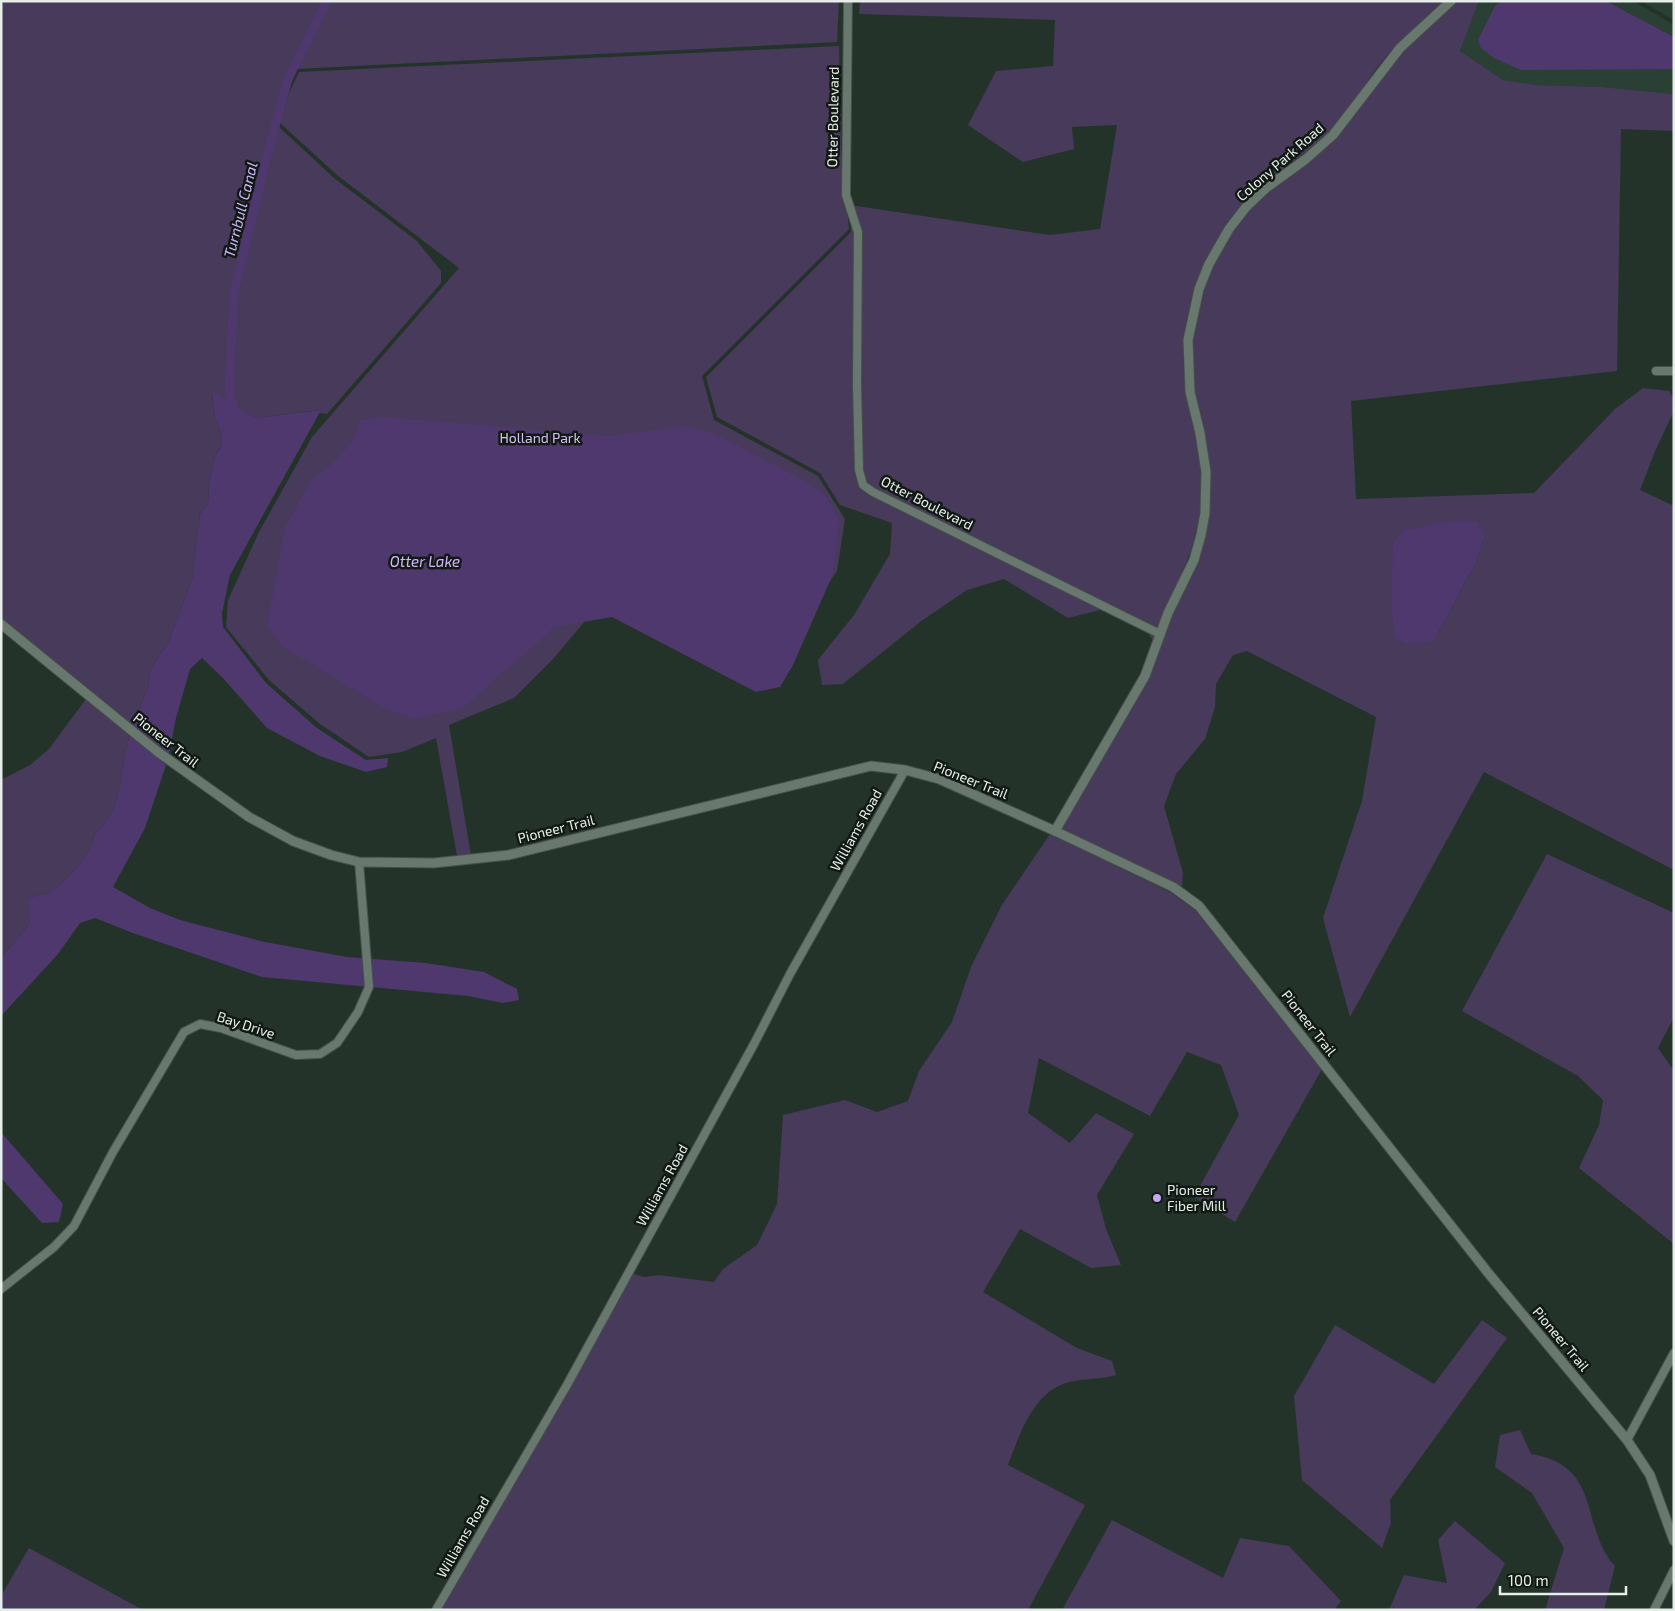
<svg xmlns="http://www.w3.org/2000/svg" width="1675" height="1611" viewBox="0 0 1675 1611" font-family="'Exo 2',sans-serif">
<rect width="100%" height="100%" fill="#24332a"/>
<!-- built -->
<g fill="#2b4034">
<path d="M1479,1h22l-6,5 145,63h34v25l-72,-7 -65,-2 -34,-5 -43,-29z"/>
<path d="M1606,1h27l41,24v12z"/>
<path d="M1641,1h33v19z"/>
</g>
<!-- green -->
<g fill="#473a5a" fill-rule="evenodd">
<path d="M1,1h838l-2,41 -540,27 -11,22 -9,31 1,4 56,52 83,63 24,30v12l-114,131 -8,-1 1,-3 -65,8 -43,-26 3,26 7,17 -1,12 -6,9 -6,26 -1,22 -8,10 -8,66 -24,63 -17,25 -3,18 -15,39 -132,-107z"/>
<path d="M860,1h585c-23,20 -46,40 -65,63 -15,19 -26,40 -42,59 -22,25 -50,40 -75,62 -45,39 -72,94 -79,153 -5,47 14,89 18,134 5,70 -27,107 -49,168l-9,-12 -40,-19 -36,9 -64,-39 -37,11 -47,32 -77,62 -21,1 -4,-25 36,-45 36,-61 2,-31 -52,-18 -20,-32 -103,-56 -11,-40 145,-145 -1,-27 200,30 50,-6 17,-104 -45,2 2,22 -51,13 -55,-37 28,-54 57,-5 2,-46 -196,-6z"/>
<path d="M1458,1h21l-19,50 43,29 34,5 65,2 72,7v37l-53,-2 -4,242 -266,30 5,98 178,-6 81,-84 28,-21 26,3 5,9v11l-18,38 -16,41 34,16v364l-190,-98 -134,245 -27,-99 39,-117 14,-84 -129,-66 -14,4 -17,29 -1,23 -10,32 -29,35 -12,32 19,67 -1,15 -121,-60 88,-150 23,-63 26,-53 11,-49 2,-42 -7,-40 -10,-40 -1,-52 10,-49 10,-25 19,-34 17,-21 19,-19 41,-28 27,-25 67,-87zM1485,536l-9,26 -42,79z"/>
<path d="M839,46l2,105 8,78 -147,147 12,44 104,56 27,43 -8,52 -73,108 -159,-82 -51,61 -40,40 -65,27 22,130 -14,1 -21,-118 -34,14 -33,5 -49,-33 -51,-44 -43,-53 2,-27 31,-68 53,-95 147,-169 -122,-93 -57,-52 9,-30 10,-21z"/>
<path d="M86,699l44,36c-11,34 -5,74 -35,98 -2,19 -30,51 -47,60 -5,3 -12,1 -18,5v25l-29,35v-178l29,-15 19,-16z"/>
<path d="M1050,834l120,58 25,18 127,159 -87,153 -41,-25 45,-82 -18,-50 -34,-13 -37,64 -111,-58 -11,55 42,30 26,-30 38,21 -37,61 9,34 15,36 -30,3 -71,-39 -37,63 94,56 35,13 4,14c-16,5 -37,3 -53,9 -31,12 -44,52 -55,81l77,40 -57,105h-590l190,-338 16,5 15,-2 55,7 9,-13 34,-24 20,-41 6,-89 62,-15 32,12 31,-11 11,-30 33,-49 19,-55 31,-62z"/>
<path d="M1547,854l127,59v104l-16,31 16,23v173l-95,-76 20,-43 4,-25 -25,-24 -116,-65z"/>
<path d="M1482,1320l25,18 -117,162 1,23 -9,25 -80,-68 -8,-84 41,-71 99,59z"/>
<path d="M1520,1430l11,24c73,12 48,73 84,112l-11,44h-59l19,-62 -32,-55 -37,-26 5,-32z"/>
<path d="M1112,1520l111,58 17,-40 49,8 52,55 -7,9h-272z"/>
<path d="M1455,1521l50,42 -14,29 -17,18h-85l15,-35 43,8 -9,-43z"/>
<path d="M29,1548l114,62h-142v-14z"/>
</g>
<!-- water -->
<g fill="#4f386e">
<path d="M1501,1h105l68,36v32l-153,1 -27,-12 -13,-10 -3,-8 17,-34z"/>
<path d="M212,391l43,27 66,-8 -91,165 -8,38 1,14 43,56 51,45 49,32 22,-2 -1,9 -21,5 -46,-16 -53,-28 -44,-50 -21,-20 -12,11 -14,49 -7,36 -36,-29 15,-39 3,-18 17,-25 24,-63 8,-66 8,-10 1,-22 6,-26 6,-9 1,-12 -7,-17z"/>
<path d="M384,417l224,19 77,-10 28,7 81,42 31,19 14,26 -6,54 -40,91 -13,22 -24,5 -144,-75 -57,10 -92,81 -49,11 -28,-10 -104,-63 -15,-20 18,-98 26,-48 25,-20 18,-21 6,-19z"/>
<path d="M1447,522h31l7,14 -9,26 -42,79 -27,3 -12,-6 -4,-35 2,-59 9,-13z"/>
<path d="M130,735l36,30 -21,63 -32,59 37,21 30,12 85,22 82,15 79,6 58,9 33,17 2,11 -16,3 -35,-7 -206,-19 -129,-44 -38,-15 -15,5 -22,31 -57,62v-58l29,-35v-25c6,-4 12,-2 18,-5 17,-9 45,-41 47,-60 30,-24 24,-65 35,-98z"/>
<path d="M1,1132l62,72 -4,18 -17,1 -41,-45z"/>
</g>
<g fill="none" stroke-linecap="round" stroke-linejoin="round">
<!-- canal -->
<path stroke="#4f386e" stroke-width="9" d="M236,414l-7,-22 5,-99 35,-145 19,-69 39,-78"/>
<!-- minor casing -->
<g stroke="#45514a" stroke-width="10">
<g id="minor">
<path d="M848,1l-2,194 12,37 -1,153 2,85 4,15 10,7 287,142"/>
<path d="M1656,371h18"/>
<path d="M1,1289l53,-42 20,-21 39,-74 71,-120 16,-8 21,4 75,27 24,-1 17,-11 21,-31 11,-25 -10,-125"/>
<path d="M1627,1440l47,-87"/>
<path d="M436,1610l131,-225 187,-341 36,-70 115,-204"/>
<path d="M1654,1610l20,-40"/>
</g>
</g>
<!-- tertiary casing -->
<g stroke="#45514a" stroke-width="11">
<g id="tertiary">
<path d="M1,624l157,128 91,65 44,24 38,14 28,7 75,1 75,-8 362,-89 34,4 34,9 116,52 118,56 26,19 290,368 138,166 23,35 24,66"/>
<path d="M1055,831l90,-155 23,-63 26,-53 7,-25 4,-22 1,-41 -6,-39 -10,-41 -2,-52 11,-51 10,-25 20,-35 17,-22 20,-19 40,-29 27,-24 67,-87 51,-47"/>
</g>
</g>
<!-- minor -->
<use href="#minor" stroke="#68786e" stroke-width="8"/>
<!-- tertiary -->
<use href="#tertiary" stroke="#68786e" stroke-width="9"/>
</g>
<!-- markers -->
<circle fill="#c4a7f1" stroke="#121915" stroke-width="2" cx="1157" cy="1198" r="5"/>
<g text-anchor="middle" stroke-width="5" stroke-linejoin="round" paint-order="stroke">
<!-- street labels -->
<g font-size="14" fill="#e5eee8" stroke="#121915">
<text transform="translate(833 117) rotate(-89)" y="5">Otter Boulevard</text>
<text transform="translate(1280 162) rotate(-41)" y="5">Colony Park Road</text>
<text transform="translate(927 503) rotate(27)" y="5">Otter Boulevard</text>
<text transform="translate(166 740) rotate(38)" y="5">Pioneer Trail</text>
<text transform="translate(971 780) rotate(22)" y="5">Pioneer Trail</text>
<text transform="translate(556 829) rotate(-14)" y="5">Pioneer Trail</text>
<text transform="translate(856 830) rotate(-61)" y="5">Williams Road</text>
<text transform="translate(1309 1023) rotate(52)" y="5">Pioneer Trail</text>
<text transform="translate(246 1025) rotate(18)" y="5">Bay Drive</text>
<text transform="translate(662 1185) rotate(-61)" y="5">Williams Road</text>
<text transform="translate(1561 1339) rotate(50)" y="5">Pioneer Trail</text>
<text transform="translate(463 1537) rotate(-60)" y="5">Williams Road</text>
</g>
<!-- park labels -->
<g font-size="14" fill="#d4c1f4" stroke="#121915">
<text x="540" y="443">Holland Park</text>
</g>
<!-- poi labels -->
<g font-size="14" fill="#e5eee8" stroke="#121915" text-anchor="start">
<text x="1167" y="1195">Pioneer<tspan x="1167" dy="16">Fiber Mill</tspan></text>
</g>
<!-- water labels -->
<g font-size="15" font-style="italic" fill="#d1b7fb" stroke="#121915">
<text transform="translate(241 210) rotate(-76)" y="5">Turnbull Canal</text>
<text x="425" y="567">Otter Lake</text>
</g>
</g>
<!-- border -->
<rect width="1675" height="1611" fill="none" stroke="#e5eee8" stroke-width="5"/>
<!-- scale -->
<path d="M1500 1586v8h126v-8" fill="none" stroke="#e5eee8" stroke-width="2.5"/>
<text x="1508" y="1586" font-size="15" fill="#e5eee8" stroke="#121915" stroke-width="4" paint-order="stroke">100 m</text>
</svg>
